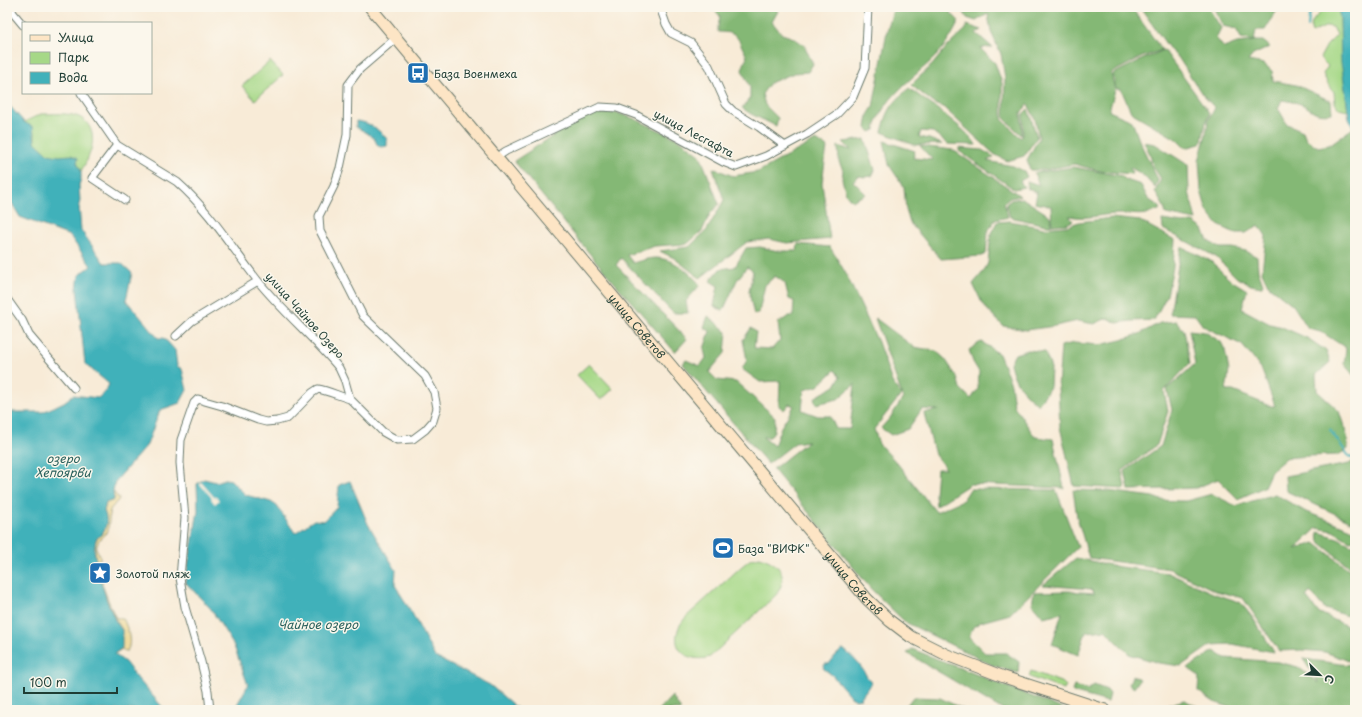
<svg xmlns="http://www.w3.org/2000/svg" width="1362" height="717" font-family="'Playpen Sans',sans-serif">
<rect width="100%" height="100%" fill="#fbf7ec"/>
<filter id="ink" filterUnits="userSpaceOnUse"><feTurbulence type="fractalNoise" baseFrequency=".025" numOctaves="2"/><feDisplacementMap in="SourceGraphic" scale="8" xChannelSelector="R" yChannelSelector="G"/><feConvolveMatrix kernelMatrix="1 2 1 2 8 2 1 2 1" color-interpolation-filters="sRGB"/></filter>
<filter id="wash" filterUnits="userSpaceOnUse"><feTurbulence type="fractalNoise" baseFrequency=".012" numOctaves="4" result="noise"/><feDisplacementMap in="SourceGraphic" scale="16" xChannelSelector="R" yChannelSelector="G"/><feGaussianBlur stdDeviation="0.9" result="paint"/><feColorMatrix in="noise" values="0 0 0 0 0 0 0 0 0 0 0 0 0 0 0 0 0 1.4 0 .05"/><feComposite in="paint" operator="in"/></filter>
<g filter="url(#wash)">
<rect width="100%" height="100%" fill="#f8ebd7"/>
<path fill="#a6d887" stroke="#628a5e" d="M 1327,7 L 1337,7 L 1340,17 L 1341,56 L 1348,111 L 1339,109 L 1335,103 L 1334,92 L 1328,84 L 1323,74 L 1328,66 L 1320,58 L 1327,45 L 1337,35 L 1333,27 L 1327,26 L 1312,33 C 1307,22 1320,13 1327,7 Z
M 270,61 L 283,75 L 255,100 L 242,86 Z
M 41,114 C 52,114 71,112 81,118 C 101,131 91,155 81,171 L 77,163 L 78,158 C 67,153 60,159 50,155 C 44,153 39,146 35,142 L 35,133 L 24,122 Z
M 589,364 L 613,389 L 601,400 L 577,375 Z
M 760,557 C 781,564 789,576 776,595 L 710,657 C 691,663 671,652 678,630 C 679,625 683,621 686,617 L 742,566 L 751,559 Z
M 1031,671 L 1063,683 L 1066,686 L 1064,690 L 1032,678 L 1029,676 Z"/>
<path fill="#84b874" stroke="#527a54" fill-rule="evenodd" d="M 686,7 L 774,7 L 778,11 L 772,22 L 782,34 L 794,38 L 804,45 L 813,64 L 808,72 L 794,73 L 770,83 L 762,94 L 765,105 L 778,118 L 776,126 L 751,114 L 742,108 L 750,98 L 750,87 L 742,70 L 747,56 C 737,40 741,32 718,32 L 718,27 L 720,16 L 712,7 L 698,10 L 687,9 Z
M 894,7 L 954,7 L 951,13 L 959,21 C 953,34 945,47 935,57 C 915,77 879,101 875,130 L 870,132 L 866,128 L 868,115 L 873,107 L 887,31 Z
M 961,7 L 1131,7 L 1162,50 L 1142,57 L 1111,73 L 1115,90 L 1109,111 L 1132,121 L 1139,140 L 1158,180 L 1155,188 L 1144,176 L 1130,167 L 1132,174 L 1100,171 L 1074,164 L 1044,170 L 1030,170 L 1027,160 L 1039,138 L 1035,119 L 1028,104 L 1021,113 L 1022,136 L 1004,118 L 1005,78 L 1001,54 L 991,32 L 988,14 L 976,21 L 967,18 Z
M 1140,7 L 1208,7 L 1221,28 L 1216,38 L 1224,48 L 1237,43 L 1254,41 L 1241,38 L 1236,29 L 1223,26 L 1213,7 L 1279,7 L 1265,30 L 1256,30 L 1254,41 L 1263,41 L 1270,47 L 1253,55 L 1248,61 L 1264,64 L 1272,71 L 1273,81 L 1296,85 L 1331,101 L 1332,113 C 1312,116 1315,109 1298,103 C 1293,102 1287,101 1282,100 L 1278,108 L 1287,124 L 1303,131 L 1306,139 L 1318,147 L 1329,145 L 1353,128 L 1355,133 L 1355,377 L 1344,364 L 1346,348 L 1320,331 L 1308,328 L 1293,305 L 1268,285 L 1262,272 L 1266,236 L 1259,225 L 1246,233 L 1235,233 L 1218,225 L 1207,211 L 1201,191 L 1199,161 L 1206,134 L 1208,121 L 1215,108 L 1202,94 L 1178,57 L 1171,51 Z
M 967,25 L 982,30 L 976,33 L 992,47 L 980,48 L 995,63 L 1002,83 L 1002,119 L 1021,138 L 1023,135 L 1023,114 L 1028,109 L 1037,137 L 1024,156 L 1007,161 L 994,154 L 943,107 L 935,104 L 911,85 L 933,64 L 946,48 L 966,29 Z
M 1164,50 L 1210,114 L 1206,122 L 1202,140 L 1200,144 L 1185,148 L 1176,139 L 1131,112 L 1121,89 L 1116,89 L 1113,74 L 1143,59 Z
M 909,88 C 925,101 968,129 976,145 L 948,144 L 933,132 L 921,131 L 919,137 L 929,139 L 942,144 L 914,145 L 882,132 C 888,108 892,104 909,88 Z
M 609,110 L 635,119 L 680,140 L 700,155 L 719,204 L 710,214 L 702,231 L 687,244 L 655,246 L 627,255 L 633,263 C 640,261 648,258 655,258 C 673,258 690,272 700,285 L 686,301 L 688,313 L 673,313 L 621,258 L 616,265 L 687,339 L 675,352 L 599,265 L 514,161 L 581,118 Z
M 865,139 L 875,170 L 872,176 L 865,177 L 859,176 L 853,181 L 866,194 L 852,201 L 846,194 L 842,179 L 843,170 L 839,162 L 838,146 L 851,150 L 843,142 Z
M 816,140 L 827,147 L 822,183 L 830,239 L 787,243 L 769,239 L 747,242 L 700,278 L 674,258 L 660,251 L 689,247 L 707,230 L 724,200 L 713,168 L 733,176 L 758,172 Z
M 884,141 L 915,151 L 913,158 L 933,160 L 920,146 L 953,150 L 1016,193 L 1020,196 L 1010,198 L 1004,203 L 1008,217 L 995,220 L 988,231 L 986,254 L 981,256 L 941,259 L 910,223 L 906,210 L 904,187 L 889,165 Z
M 1144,142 L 1155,144 L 1188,165 L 1189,192 L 1196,220 L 1166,214 L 1164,207 L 1155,192 L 1161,179 L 1153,166 L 1150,154 Z
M 959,148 L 982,150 L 994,157 L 987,161 L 1013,166 L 1024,171 L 1027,177 L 1020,181 L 1024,187 L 1014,189 L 959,151 Z
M 1073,167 L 1122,176 L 1126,180 L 1141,185 L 1148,199 L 1160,207 L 1159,210 C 1140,218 1136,213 1119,214 C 1099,214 1089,220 1069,216 L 1073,221 L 1066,224 L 1052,225 L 1051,206 L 1035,203 L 1037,193 L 1028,189 L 1027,181 L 1039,185 L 1034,173 Z
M 1022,198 L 1050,216 L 1051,225 L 1046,225 L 1010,217 L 1006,204 L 1011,200 Z
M 1112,218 L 1140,221 L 1175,240 L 1173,267 L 1167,295 L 1154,320 L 1131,321 L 1117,323 L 1107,318 L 1094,324 L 1078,321 L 1055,326 L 1026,330 L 1003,326 L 983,305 L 973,284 L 984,271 L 988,263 L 991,233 L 997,222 L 1010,221 L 1044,228 L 1067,226 L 1079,222 Z
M 1162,220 L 1183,223 L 1193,222 L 1203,229 L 1208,241 L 1220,248 L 1232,248 L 1246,251 L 1257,257 L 1258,270 L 1263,284 L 1261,287 L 1251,285 L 1237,278 L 1216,257 L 1163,229 Z
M 798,244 L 830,247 L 845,272 L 878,342 L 892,382 L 901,395 L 874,429 L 879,444 L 897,463 L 936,512 L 963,500 L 970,489 L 1056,490 L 1078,547 L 1010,614 L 981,622 L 973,627 L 969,637 L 985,653 L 1006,653 L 1019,662 L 1018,673 L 994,666 L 905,622 L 871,589 L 773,469 L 808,441 L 795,443 L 768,464 L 683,364 L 686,360 L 700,366 L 706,358 L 704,349 L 710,331 L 704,327 L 708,316 L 727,332 L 725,353 L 709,372 L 717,380 L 736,382 L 775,417 L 774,431 L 770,437 L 763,437 L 774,446 L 781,427 L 794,406 L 789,404 L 784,410 L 779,406 L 780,381 L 760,382 L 742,369 L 747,360 L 743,340 L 751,328 L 756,332 L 754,348 L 772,349 L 780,340 L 778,323 L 789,316 L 793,316 L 794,301 L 789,299 L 785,283 L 775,276 L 765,285 L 759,312 L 754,315 L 749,292 L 753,271 L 747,267 L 737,280 L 723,311 L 714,306 L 718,286 L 710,281 L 720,269 L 735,267 L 746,248 L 760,247 L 778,251 L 797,251 ZM 835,370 L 840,377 L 835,386 L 814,398 L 816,404 L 838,399 L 855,384 L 850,429 L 836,429 L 830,416 L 818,416 L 802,410 L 804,390 L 818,386 Z
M 1181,247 L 1211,261 L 1229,279 L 1247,290 L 1242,309 L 1270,324 L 1282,327 L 1309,339 L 1326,351 L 1330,362 L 1316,375 L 1317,391 L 1339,411 L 1347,436 L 1348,449 L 1338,455 L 1308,456 L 1286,458 L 1271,471 L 1264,487 L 1238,499 L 1218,479 L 1196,488 L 1129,490 L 1125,471 L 1161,446 L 1172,410 L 1167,389 L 1195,364 L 1189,330 L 1205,332 L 1221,342 L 1225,350 L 1229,371 L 1226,391 L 1233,391 L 1270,406 L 1275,406 L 1261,368 L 1242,345 L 1203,326 L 1195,315 L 1170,314 Z
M 875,318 L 914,347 L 936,351 L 945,359 L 957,377 L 960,388 L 971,399 L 978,389 L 979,372 L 973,362 L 969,350 L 979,343 L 982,342 L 999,354 L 1011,384 L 1014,406 L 1035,437 L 1053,439 L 1064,488 L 970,484 L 936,506 L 935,494 L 937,469 L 946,469 L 935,455 L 924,413 L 938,410 L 922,409 L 908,429 L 891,435 L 881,428 L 890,418 L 903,398 Z
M 1176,321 L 1184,330 L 1190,363 L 1164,391 L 1168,411 L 1157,445 L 1122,471 L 1125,489 L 1074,486 L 1060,427 L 1058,387 L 1061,346 L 1074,343 L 1100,345 L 1121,340 L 1139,334 L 1160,323 Z
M 1028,350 L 1045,352 L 1051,368 L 1050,387 L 1038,405 C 1022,390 1015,385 1010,363 L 1015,354 Z
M 1355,460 L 1355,523 L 1286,491 L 1285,476 L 1349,464 Z
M 1073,490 L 1108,491 L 1153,497 L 1161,500 L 1178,501 L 1186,501 L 1212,494 L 1236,506 L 1275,494 L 1306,512 L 1349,528 L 1355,531 L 1355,540 L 1350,541 L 1333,531 L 1317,528 L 1295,549 L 1315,543 L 1355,574 L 1355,618 L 1325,609 L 1310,592 L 1306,597 L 1318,612 L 1355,630 L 1355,656 L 1349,661 L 1325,652 L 1302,650 L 1279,651 L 1243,598 L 1216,591 L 1170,569 L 1089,558 L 1077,517 Z
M 1318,532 L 1338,538 L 1351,545 L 1355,544 L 1355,571 L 1319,542 Z
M 1076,558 L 1120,567 L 1168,573 L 1215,594 L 1240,602 L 1253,618 L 1274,652 L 1232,644 L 1211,645 L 1181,666 L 1159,663 L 1129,654 L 1105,630 L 1086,632 L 1078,655 L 1052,644 L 1062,613 L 1043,617 L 1032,604 L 1034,592 L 1068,591 L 1095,593 L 1091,589 L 1043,585 Z
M 912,649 L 1066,710 L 1003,710 L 907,653 Z
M 1214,651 L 1225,658 L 1278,662 L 1298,667 L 1319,683 L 1303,659 L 1348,665 L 1355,660 L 1355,710 L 1238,710 L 1214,702 L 1198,691 L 1199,676 L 1188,668 Z
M 1132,676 L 1140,679 L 1134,688 L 1129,684 Z
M 1094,685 L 1107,690 L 1110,694 L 1108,702 L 1075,693 L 1072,691 L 1074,686 L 1088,690 Z
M 672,696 L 681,710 L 659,710 Z
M 913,697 L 940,698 L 965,710 L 903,710 Z
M 1184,700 L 1205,710 L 1151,710 Z"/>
<path fill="#eeda9e" stroke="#868c69" d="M 113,491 L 119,499 L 110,510 L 108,531 L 99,540 L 96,548 L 100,556 L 99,570 L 103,579 L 102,584 L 110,605 L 116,618 L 123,618 C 127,627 133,642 127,651 L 125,651 L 122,649 L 114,654 L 122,630 C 107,606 91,568 96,539 C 106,532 109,522 104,511 L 106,503 L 114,500 Z"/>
<path fill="#41b1ba" stroke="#307777" d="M 1337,7 L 1355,7 L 1355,131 L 1349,119 L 1343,74 L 1341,63 L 1340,17 Z
M 7,103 L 24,122 L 33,127 L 35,142 L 48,154 L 59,156 L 71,155 L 78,158 L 77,163 L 81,171 L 81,179 L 79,185 L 80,201 L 79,206 L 81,230 L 104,263 L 121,263 L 132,273 L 126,300 L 158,338 L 164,338 L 175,350 L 177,366 L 182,369 L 187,390 L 180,403 L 160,410 L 147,445 L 115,482 L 113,491 L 114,500 L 106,503 L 104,511 C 109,522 106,532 96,539 L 94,550 L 100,579 L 107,601 L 115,620 L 122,630 L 122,648 L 114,654 L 125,662 L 138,679 L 165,710 L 7,710 L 7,412 L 43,412 L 64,402 L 73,395 L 98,398 L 106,391 L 109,384 L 85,364 L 77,289 L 79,275 L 91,266 L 70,236 L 20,217 L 7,195 Z
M 356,121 C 370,122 379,130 387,139 L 387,146 L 382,147 L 378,146 L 374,138 L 367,133 L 356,127 Z
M 204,479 L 216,482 L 225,479 L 231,480 L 246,495 L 271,502 L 277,506 L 295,533 L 314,520 L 324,521 L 337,507 L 339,485 L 350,481 L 368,524 L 396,570 L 395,585 L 412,613 L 435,657 L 490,685 L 519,710 L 234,710 L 248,685 L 234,646 L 211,609 L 185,582 L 198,511 L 197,484 Z
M 843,649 C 853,657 860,664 866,675 C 868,679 870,679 871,683 L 860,699 L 856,700 L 851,697 L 833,676 L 823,668 L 825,664 L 829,664 L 835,656 Z"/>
<path fill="#f8ebd7" d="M 201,482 L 214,497 L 215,496 L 219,500 L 215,504 L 211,499 L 212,498 L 199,483 Z"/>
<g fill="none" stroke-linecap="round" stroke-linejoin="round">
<path stroke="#41b1ba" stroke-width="2" d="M 1308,27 L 1309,17 L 1313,7
M 1330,430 L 1348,455 L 1355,460"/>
</g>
</g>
<g filter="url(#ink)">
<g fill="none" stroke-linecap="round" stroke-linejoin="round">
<g stroke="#6b7a6d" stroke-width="9">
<path id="minor" d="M 11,7 L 13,13 L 23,25
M 660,7 L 666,24 L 671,33 L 691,43 L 709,66 L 726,104 L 733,111 L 759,127 L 785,146
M 81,93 L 117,145 L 177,182 C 210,211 232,248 258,281 C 283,312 314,338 339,368 L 345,381 L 350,399 L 383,432 L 397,440 L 413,439 L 425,430 L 433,421 L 437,408 L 434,392 L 425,376 L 363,316 L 320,231 L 319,216 L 334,186 L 340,168 L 347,135 L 348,85 L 360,69 L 396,38
M 117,145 L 92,178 L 125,200
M 497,157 L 506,151 L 600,107 L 617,108 L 636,115 L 723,162 L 736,167 L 766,156 L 807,134 L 837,114 L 853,97 L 865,68 L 868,7
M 7,299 L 22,320 L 29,335 L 74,388
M 176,336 L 192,321 L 258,281
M 210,710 L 208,691 L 201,662 L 185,607 L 180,578 L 185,518 L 180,463 L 181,440 L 194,403 L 198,399 L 201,400 L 222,406 L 258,420 L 266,422 L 277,421 L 288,418 L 312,393 L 318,389 C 329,391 339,396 350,399"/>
</g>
<g stroke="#6b7a6d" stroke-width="13">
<g id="secondary">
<path id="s1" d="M 370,7 L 867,599 L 890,621 L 911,637 L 947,655 L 1004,677 L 1105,710"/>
</g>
</g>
<use href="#minor" stroke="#fff" stroke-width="7"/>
<use href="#secondary" stroke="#fde5c5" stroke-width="11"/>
</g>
</g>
<defs>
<g id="bus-square" transform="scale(1.15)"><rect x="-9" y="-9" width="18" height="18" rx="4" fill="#1f6fb2" stroke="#fbf7ec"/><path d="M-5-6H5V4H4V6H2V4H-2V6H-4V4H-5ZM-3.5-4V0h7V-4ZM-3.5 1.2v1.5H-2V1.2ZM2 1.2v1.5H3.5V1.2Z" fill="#fff"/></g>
<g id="stadium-square" transform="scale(1.15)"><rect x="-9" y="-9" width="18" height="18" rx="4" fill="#1f6fb2" stroke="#fbf7ec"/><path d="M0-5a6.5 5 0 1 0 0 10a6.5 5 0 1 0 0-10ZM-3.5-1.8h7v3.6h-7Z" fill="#fff"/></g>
<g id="sight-square" transform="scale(1.15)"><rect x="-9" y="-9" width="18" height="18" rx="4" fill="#1f6fb2" stroke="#fbf7ec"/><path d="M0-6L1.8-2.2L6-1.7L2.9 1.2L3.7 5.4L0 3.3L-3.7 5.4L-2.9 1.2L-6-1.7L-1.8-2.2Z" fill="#fff"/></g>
</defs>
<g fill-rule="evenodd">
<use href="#bus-square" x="418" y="73"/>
<use href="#stadium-square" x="723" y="548"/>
<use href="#sight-square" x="100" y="573"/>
</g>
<g text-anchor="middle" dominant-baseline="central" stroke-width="3" stroke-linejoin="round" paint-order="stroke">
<g font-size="11" fill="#1f3d34" stroke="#fbf7ec" text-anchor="start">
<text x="434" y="73">База Военмеха</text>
<text x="738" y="548">База "ВИФК"</text>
<text x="116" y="573">Золотой пляж</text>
</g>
<g font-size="11" fill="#1f3d34" stroke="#fbf7ec">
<text transform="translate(694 133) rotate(28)">улица Лесгафта</text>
<text transform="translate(305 315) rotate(48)">улица Чайное Озеро</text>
<text stroke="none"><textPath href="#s1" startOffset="416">улица Советов</textPath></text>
<text stroke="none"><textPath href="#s1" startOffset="752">улица Советов</textPath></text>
</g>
<g font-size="12" font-style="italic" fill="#29605c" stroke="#fbf7ec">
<text x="63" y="458">озеро<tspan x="63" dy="14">Хепоярви</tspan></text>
<text x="318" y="624">Чайное озеро</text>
</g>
</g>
<rect width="1362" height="717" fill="none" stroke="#fbf7ec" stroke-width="24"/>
<rect x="22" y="22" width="130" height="72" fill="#fbf7ec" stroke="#a3ada2"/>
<rect x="30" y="35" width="20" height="6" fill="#fde5c5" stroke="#a3ada2"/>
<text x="58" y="42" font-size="12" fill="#1f3d34">Улица</text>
<rect x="30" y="52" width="20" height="12" fill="#a6d887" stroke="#a3ada2"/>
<text x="58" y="62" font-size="12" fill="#1f3d34">Парк</text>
<rect x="30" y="72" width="20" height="12" fill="#41b1ba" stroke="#a3ada2"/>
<text x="58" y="82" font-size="12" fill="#1f3d34">Вода</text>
<g transform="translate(1320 675) rotate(114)" stroke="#fbf7ec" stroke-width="3" paint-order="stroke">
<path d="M0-3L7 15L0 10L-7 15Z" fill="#1f3d34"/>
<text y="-6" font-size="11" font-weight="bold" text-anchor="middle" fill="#1f3d34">С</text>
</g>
<path d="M24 687v6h93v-6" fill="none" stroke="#1f3d34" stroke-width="2"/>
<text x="30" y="687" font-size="12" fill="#1f3d34" stroke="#fbf7ec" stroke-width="3" paint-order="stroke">100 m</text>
</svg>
